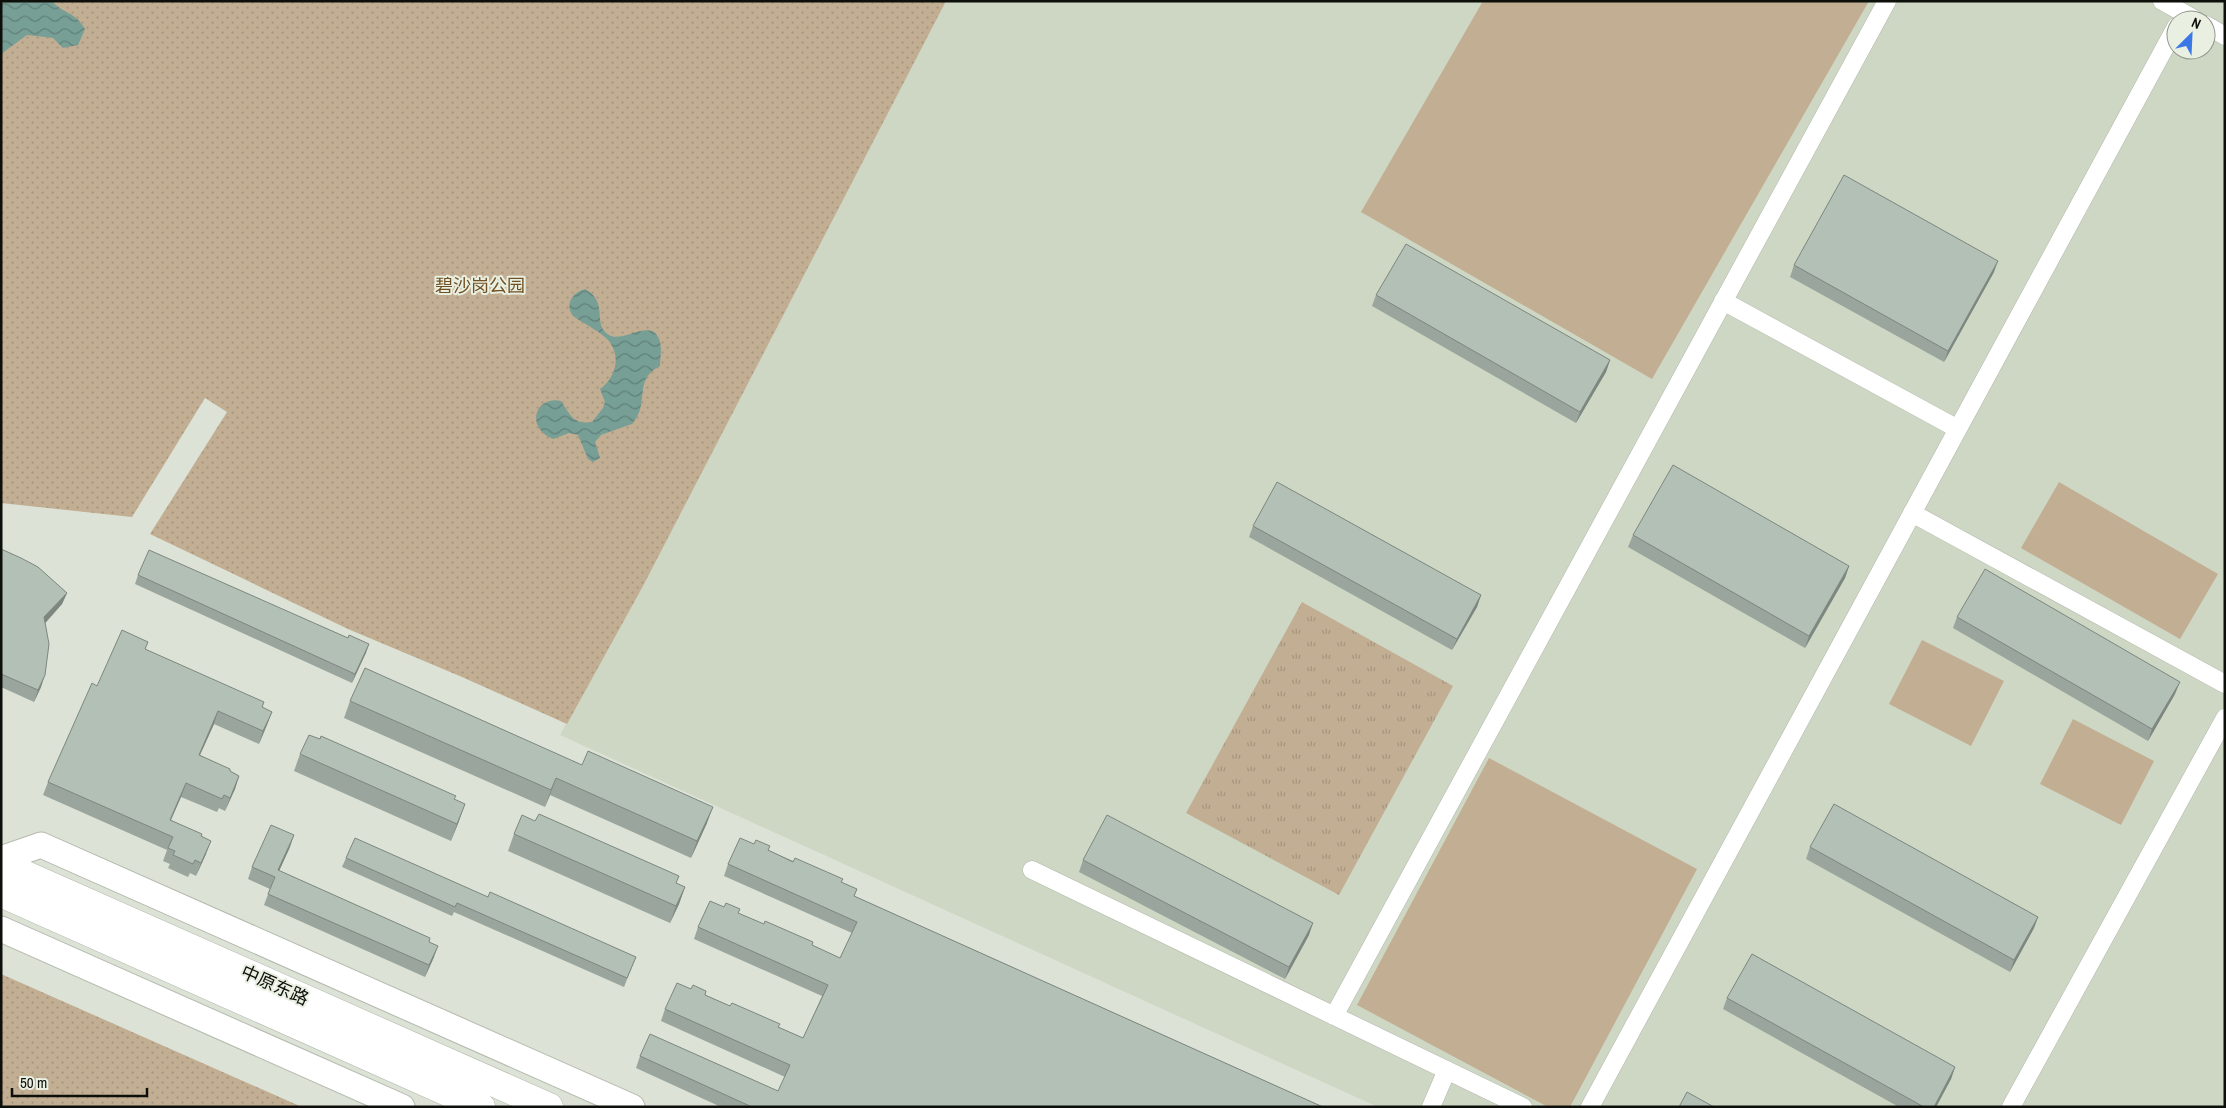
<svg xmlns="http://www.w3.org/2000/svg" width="2226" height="1108" font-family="'Archivo Narrow','Noto Sans SC',sans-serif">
<defs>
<pattern id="grass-tufts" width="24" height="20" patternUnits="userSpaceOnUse" patternTransform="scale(1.25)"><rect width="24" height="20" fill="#c2ae93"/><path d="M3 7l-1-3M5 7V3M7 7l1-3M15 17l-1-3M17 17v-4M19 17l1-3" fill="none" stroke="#a6947d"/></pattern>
<pattern id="park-dots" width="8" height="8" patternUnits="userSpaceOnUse" patternTransform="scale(1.25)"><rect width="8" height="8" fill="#c2ae93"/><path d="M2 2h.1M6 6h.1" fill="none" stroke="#a6947d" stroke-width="1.8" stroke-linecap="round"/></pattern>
<pattern id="water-waves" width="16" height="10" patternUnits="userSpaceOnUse" patternTransform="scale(1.25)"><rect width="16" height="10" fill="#779f96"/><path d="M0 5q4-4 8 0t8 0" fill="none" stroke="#608079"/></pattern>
</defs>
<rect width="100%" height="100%" fill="#dce2d5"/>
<path fill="#ced7c3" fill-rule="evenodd" d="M 945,1 L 2225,1 L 2225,1107 L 1378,1107 L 560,735 ZM 2176,20 L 2206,20 L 2206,50 L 2176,50 Z"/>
<path fill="url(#grass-tufts)" d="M 1302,602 L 1453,686 L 1339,895 L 1186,813 Z"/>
<path fill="url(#park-dots)" d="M 1,1 L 946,1 L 643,586 L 567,724 L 462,677 L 348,629 L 150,534 L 227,412 L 205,398 L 132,517 L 1,503 Z
M 1,974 L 302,1107 L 1,1107 Z"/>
<path fill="#c2ae93" d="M 1483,1 L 1869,1 L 1652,379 L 1361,212 Z
M 2059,482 L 2218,574 L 2180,639 L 2021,548 Z
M 1922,640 L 2004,681 L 1971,746 L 1889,704 Z
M 2073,719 L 2154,761 L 2121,825 L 2040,784 Z
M 1489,758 L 1697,869 L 1570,1107 L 1548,1107 L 1357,1005 Z"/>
<path fill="url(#water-waves)" d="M 7,1 L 52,1 C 63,14 75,11 85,29 L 78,45 L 63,48 L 53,38 L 27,35 L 1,54 L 1,4 Z
M 585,289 C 610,303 591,324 609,335 C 624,344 653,315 660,342 C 662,349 660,359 660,366 C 632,380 651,403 632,424 L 609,432 L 601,435 L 595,442 L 600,458 L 593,462 L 588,459 L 578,435 L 569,433 L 553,439 C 524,427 536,395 561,401 C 570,414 573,425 592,422 L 603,408 L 605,402 L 600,389 C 614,379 621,360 611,344 C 606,334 582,323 573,316 C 565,305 571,293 585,289 Z"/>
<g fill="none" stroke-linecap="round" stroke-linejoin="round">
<g stroke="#b3b9ac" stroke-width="19">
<path id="street" d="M 2162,1 L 2196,20
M 2206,25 L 2225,36
M 1723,301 L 1958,429
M 1912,513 L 2225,684
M 1032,870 L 1523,1107
M 1334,1016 L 1887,1
M 1431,1107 L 1447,1070
M 1590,1107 L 2176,27
M 2011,1107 L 2225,718"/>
</g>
<g stroke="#b3b9ac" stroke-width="27">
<path id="secondary" d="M 1,859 L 41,845 L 632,1107
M 1,929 L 402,1107"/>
</g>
<g stroke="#b3b9ac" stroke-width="29">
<path id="primary" d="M 1,864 L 549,1107
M 1,893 L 481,1107"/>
</g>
<use href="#street" stroke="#fff" stroke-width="18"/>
<use href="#secondary" stroke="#fff" stroke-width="25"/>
<use href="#primary" stroke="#fff" stroke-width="28"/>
</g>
<path fill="#9aa59d" d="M 1794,265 L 1994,272 L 1944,362 L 1790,277 Z
M 1376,295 L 1610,360 L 1606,372 L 1576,423 L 1372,306 Z
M 1253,526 L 1481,595 L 1477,607 L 1452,650 L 1249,537 Z
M 1633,535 L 1849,566 L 1845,578 L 1805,648 L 1628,547 Z
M 1,549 L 67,593 L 62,604 L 45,623 L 41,687 L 34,702 L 1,687 Z
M 138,575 L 348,638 L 369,644 L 352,683 L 135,584 Z
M 1957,617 L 2175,694 L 2148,741 L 1953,628 Z
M 145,649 L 272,712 L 259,744 L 214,724 L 200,755 L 239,776 L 235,789 L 225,811 L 219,808 L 217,812 L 181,797 L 171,820 L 201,836 L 206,854 L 196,876 L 190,873 L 188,877 L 168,868 L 170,864 L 163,861 L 167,850 L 43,795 L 48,782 Z
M 350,701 L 582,765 L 707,823 L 691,858 L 550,795 L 545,807 L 344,718 Z
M 300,754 L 454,799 L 459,821 L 451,841 L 294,771 Z
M 535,821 L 685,887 L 679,904 L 670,923 L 508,851 L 514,834 Z
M 290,847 L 279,871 L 429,942 L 434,957 L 425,977 L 264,905 L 270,889 L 248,879 L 252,867 Z
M 1810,847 L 2038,917 L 2034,928 L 2010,972 L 1806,859 Z
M 768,850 L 857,889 L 854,896 L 1323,1107 L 721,1107 L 636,1068 L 640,1056 L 778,1091 L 785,1077 L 661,1021 L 665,1009 L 705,995 L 803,1038 L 822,996 L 694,939 L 698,927 L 738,913 L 840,958 L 852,933 L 724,876 L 728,864 Z
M 346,858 L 488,897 L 636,957 L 624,987 L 454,912 L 452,916 L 342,867 Z
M 1083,860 L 1309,935 L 1285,979 L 1079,872 Z
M 1727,998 L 1955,1067 L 1951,1079 L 1936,1107 L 1899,1107 L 1723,1009 Z"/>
<path fill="#7d867f" d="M 1998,261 L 1994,272 L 1944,362 L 1948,351 Z
M 1610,360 L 1606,372 L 1576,423 L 1580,412 Z
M 1849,566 L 1845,578 L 1805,648 L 1809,636 Z
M 67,593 L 62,604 L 40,629 L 44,617 Z
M 1481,595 L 1477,607 L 1452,650 L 1457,639 Z
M 369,644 L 366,653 L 352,683 L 355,674 Z
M 45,675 L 41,687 L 34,702 L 38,690 Z
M 2180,682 L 2175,694 L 2148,741 L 2152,729 Z
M 218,711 L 214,724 L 194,768 L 199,755 Z
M 272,712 L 267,725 L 259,744 L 263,731 Z
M 239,776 L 235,789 L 225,811 L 230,798 Z
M 556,778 L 550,795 L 545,807 L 551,790 Z
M 186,783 L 181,797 L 165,833 L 170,820 Z
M 465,804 L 459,821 L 451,841 L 457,824 Z
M 713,807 L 707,823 L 691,858 L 697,841 Z
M 294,835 L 290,847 L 274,882 L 278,870 Z
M 211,841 L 206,854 L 196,876 L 201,863 Z
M 685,887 L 679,904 L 670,923 L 676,906 Z
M 2038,917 L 2034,928 L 2010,972 L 2014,960 Z
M 1313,923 L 1309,935 L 1285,979 L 1289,967 Z
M 438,946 L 434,957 L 425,977 L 429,965 Z
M 1955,1067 L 1951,1079 L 1936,1107 L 1934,1107 Z"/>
<path fill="#b3c0b6" stroke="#7d867f" d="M 1844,175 L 1998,261 L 1948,351 L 1794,265 Z
M 1406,244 L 1610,360 L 1580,412 L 1376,295 Z
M 1673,465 L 1849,566 L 1809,636 L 1633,535 Z
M 1277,482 L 1481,595 L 1457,639 L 1253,526 Z
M 1,549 L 21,558 L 38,567 L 67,593 L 44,617 L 49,644 L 45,675 L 38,690 L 1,674 Z
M 149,550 L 348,638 L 349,635 L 369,644 L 355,674 L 138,575 Z
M 1985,569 L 2180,682 L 2152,729 L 1957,617 Z
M 122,630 L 148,642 L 145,649 L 264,702 L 262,707 L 272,712 L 263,731 L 218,711 L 199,755 L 230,769 L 230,771 L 239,776 L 230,798 L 224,795 L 222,799 L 186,783 L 170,820 L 202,834 L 201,836 L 211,841 L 201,863 L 195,860 L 193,864 L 173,855 L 175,851 L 168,848 L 173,837 L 48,782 L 92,683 L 97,686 Z
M 365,668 L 582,765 L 588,751 L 713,807 L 697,841 L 556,778 L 551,790 L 350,701 Z
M 309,735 L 320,739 L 321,736 L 456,796 L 454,799 L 465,804 L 457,824 L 300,754 Z
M 1834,804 L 2038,917 L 2014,960 L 1810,847 Z
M 539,814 L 679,876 L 676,883 L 685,887 L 676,906 L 514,834 L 522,815 L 535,821 Z
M 1107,815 L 1313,923 L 1289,967 L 1083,860 Z
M 271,825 L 294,835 L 278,870 L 430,938 L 429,942 L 438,946 L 429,965 L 268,894 L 275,877 L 252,867 Z
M 355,838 L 488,897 L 490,892 L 636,957 L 627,978 L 457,903 L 455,907 L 346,858 Z
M 740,838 L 754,844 L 756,840 L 770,846 L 768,850 L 793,862 L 795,858 L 843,879 L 841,882 L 857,889 L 854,896 L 1323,1107 L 752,1107 L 640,1056 L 650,1034 L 778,1091 L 790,1065 L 665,1009 L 677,983 L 691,989 L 693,985 L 706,991 L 705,995 L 730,1006 L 732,1003 L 780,1024 L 778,1027 L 803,1038 L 828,985 L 698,927 L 710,901 L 724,907 L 726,903 L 740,909 L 738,913 L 764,924 L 765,921 L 813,942 L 812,945 L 840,958 L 857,922 L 728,864 Z
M 1752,954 L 1955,1067 L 1934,1107 L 1924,1107 L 1727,998 Z
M 1687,1092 L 1714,1107 L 1679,1107 Z"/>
<g text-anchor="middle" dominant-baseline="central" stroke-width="4" stroke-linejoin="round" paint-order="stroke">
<g font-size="18" fill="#715123" stroke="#e9f0e2">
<text x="480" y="285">碧沙岗公园</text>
</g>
<g font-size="18" fill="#0d0f0b" stroke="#e9f0e2">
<text transform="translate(275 985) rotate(24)">中原东路</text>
</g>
</g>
<rect width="2226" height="1108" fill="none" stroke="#0d0f0b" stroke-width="5"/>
<g transform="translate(2191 35) rotate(24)"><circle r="24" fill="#e9f0e2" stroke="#91968c"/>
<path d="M0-4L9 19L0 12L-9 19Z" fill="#3a78e7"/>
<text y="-8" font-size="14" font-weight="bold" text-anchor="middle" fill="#0d0f0b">N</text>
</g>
<path d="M12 1088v8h135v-8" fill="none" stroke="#0d0f0b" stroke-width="2.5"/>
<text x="20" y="1088" font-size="15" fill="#0d0f0b" stroke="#e9f0e2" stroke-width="4" paint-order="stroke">50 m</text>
</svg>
